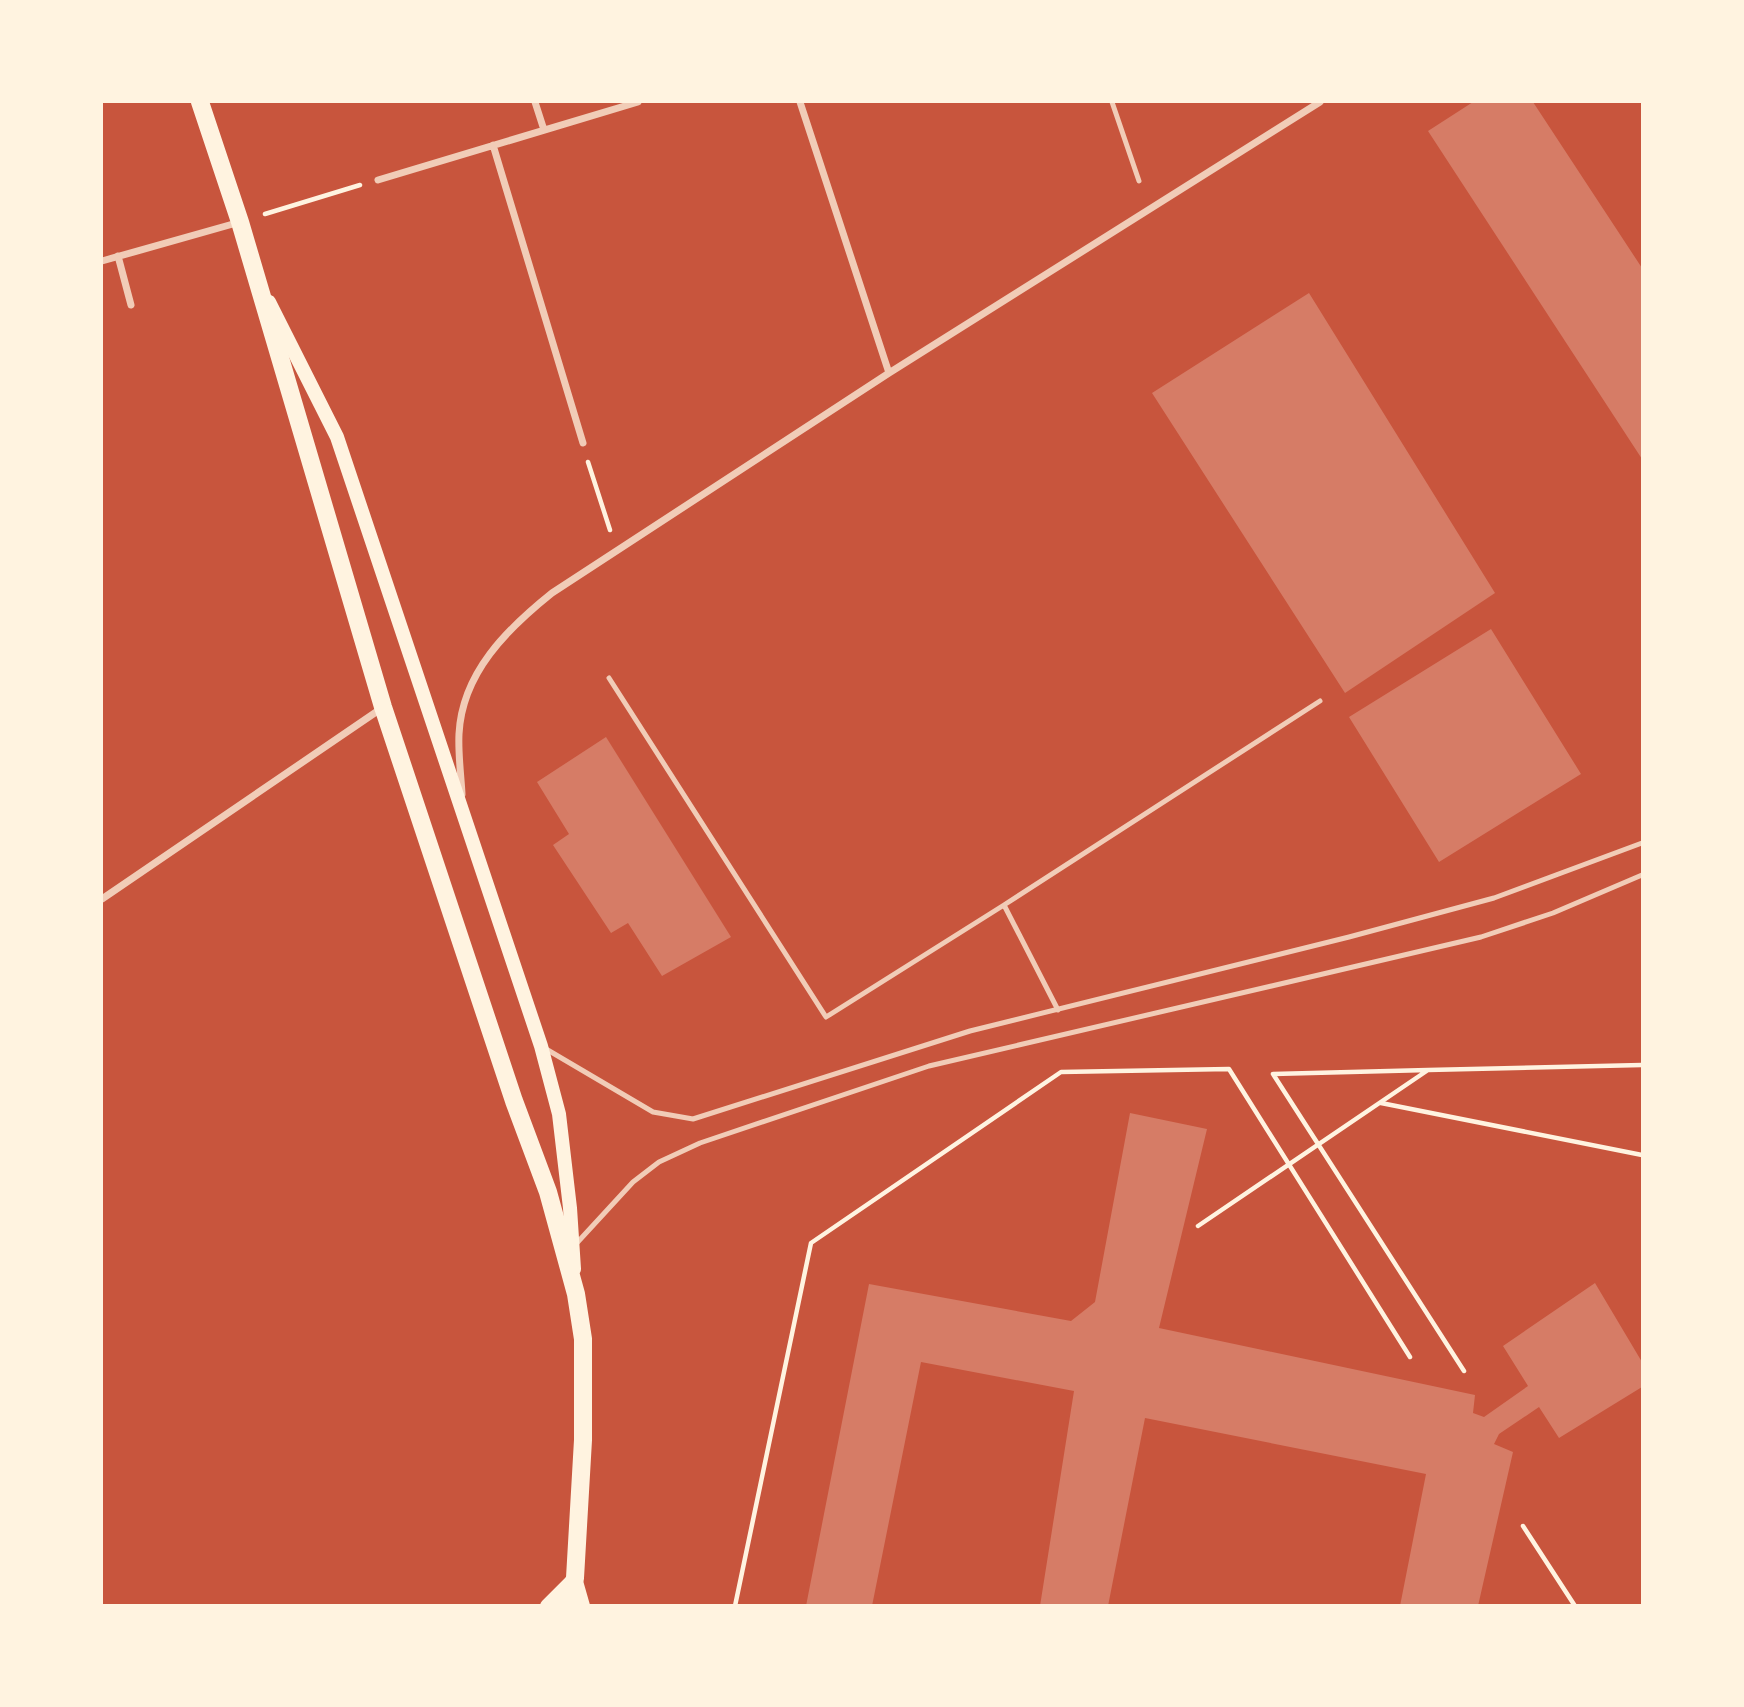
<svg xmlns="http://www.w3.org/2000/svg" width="1744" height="1707" font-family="Overpass,sans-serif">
<rect width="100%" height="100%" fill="#c8553d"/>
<path fill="#d67c66" d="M 1473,102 L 1533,102 L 1642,268 L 1642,459 L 1428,131 Z
M 1309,293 L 1495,593 L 1345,693 L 1152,393 Z
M 1491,629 L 1581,774 L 1439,862 L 1349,717 Z
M 606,737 L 731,937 L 662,976 L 628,923 L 611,933 L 553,845 L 569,834 L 537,782 Z
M 1130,1113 L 1207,1129 L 1159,1328 L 1475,1395 L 1473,1413 L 1484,1417 L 1528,1386 L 1503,1346 L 1595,1283 L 1642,1362 L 1642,1387 L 1559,1438 L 1539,1407 L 1499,1434 L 1494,1444 L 1513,1452 L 1478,1606 L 1400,1606 L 1426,1474 L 1145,1418 L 1108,1606 L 1040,1606 L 1074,1391 L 921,1362 L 872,1606 L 806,1606 L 869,1284 L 1071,1321 L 1095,1302 Z"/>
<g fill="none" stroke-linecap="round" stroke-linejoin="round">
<path stroke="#fff3e0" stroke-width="4.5" d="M 265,214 L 360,185
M 588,462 L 610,530
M 1428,1070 L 1642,1065
M 1273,1074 L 1464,1371
M 1381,1103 L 1642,1155
M 1198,1226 L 1428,1070 L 1273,1074
M 1523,1526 L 1575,1606
M 735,1606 L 811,1243 L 1061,1072 L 1229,1069 L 1410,1357"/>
<path stroke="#f1ccb7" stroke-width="5" d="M 1112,102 L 1139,181
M 609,678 L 826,1017 L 1004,905
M 1058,1010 L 1004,905 L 1320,701
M 546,1049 L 653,1112 L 693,1119 L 970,1031 L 1349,937 L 1494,898 L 1642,843
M 575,1245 L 633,1182 L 659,1162 L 700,1143 L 929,1066 L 1481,937 L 1553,913 L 1642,875"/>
<path stroke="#f1ccb7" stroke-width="7" d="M 535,102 L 544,130
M 800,102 L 889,373
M 493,145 L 583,443
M 378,180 L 638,102
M 118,256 L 131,305
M 102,261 L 240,222
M 462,794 C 461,775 458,754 459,734 C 462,673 507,629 552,593 L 889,373 L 1320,102
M 102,899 L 382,708"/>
<path stroke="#fff3e0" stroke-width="14" d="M 269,302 L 337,437 L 541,1046 L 559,1114 L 570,1208 L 574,1269
M 547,1606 L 575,1578 L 583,1606"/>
<path stroke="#fff3e0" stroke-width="18" d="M 200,102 L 240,222 L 383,707 L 514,1101 L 548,1192 L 576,1294 L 583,1339 L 583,1440 L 575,1578 L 567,1606"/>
</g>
<rect width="1744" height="1707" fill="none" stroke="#fff3e0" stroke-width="206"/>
</svg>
